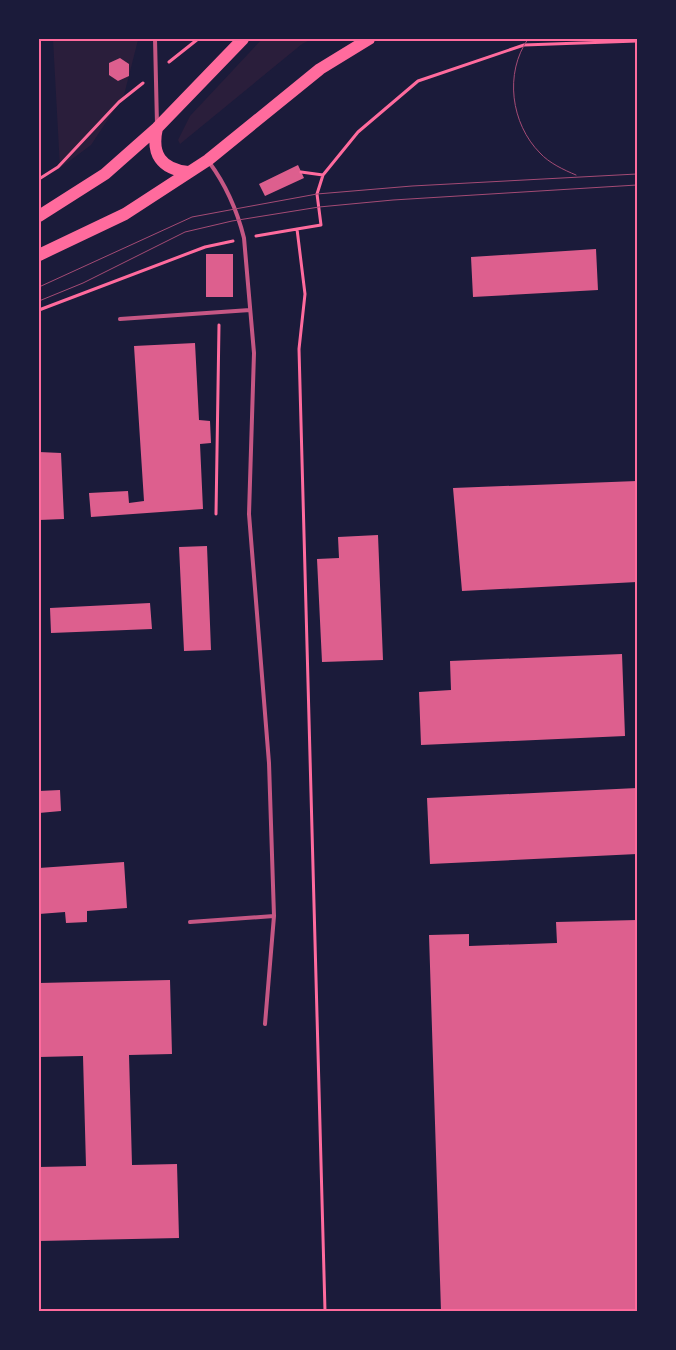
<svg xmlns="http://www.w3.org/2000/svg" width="676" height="1350" font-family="Spectral,serif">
<rect width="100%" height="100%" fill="#1b1b3a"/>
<path fill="#2a1e3b" d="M 53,39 L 138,40 L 124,95 L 91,145 L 60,168 Z
M 262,39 L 312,39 L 302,44 L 180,144 L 178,140 L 190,116 Z"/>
<path fill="#dd5f8e" d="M 120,58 L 129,64 L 129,76 L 118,81 L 109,75 L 109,63 Z
M 298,165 L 304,178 L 265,196 L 259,184 Z
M 596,249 L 598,290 L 473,297 L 471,257 Z
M 206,254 L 233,254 L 233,297 L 206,297 Z
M 195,343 L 199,420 L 210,421 L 211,443 L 200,444 L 203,509 L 91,517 L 89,493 L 128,491 L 129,503 L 144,501 L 134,346 Z
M 39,452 L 61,453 L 64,519 L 39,520 Z
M 637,481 L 637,582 L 462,591 L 453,488 Z
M 378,535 L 383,660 L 322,662 L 317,559 L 339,558 L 338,537 Z
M 207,546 L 211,650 L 184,651 L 179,547 Z
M 150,603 L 152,629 L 51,633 L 50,608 Z
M 622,654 L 625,736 L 421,745 L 419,692 L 451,690 L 450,661 Z
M 637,788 L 637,854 L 430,864 L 427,798 Z
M 60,790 L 61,811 L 39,813 L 39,791 Z
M 124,862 L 127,908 L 87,911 L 87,922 L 66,923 L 65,912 L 39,914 L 39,868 Z
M 637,920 L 637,1311 L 441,1311 L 429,935 L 469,934 L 469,946 L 557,943 L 556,922 Z
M 170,980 L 172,1054 L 129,1055 L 132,1165 L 177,1164 L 179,1238 L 39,1241 L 39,1167 L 86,1166 L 83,1056 L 39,1057 L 39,983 Z"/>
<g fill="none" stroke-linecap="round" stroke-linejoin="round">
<path stroke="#ff6b9d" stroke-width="3" d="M 169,62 L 198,39
M 301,172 L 323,175 L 358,132 L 418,81 L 524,45 L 637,41
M 323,175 L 317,194 L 321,225 L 297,229 L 305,294 L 299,349 L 325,1311
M 39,179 L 58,167 L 119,102 L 143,83
M 256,236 L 297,229
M 39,310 L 205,247 L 233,241
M 216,514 L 219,325"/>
<path stroke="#c65784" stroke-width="4" d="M 155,39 L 157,124
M 209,162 C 226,185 237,210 244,238 L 254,353 L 249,514 L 269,763 L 274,916 L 265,1024
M 120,319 L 250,310
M 190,922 L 274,916"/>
<path stroke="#ff6b9d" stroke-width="12" d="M 157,128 C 151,154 161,169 188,172
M 39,216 L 105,174 L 157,128 L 243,39
M 39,255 L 125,214 L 208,160 L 320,69 L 369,39"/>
<path stroke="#a44b75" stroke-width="1" d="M 528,39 C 504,73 511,124 540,153 C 549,163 564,170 576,175
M 39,287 L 192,217 L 235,209 L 317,194 L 412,186 L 637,174
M 39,301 L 83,283 L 185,232 L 232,221 L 319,207 L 393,200 L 637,185"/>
</g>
<rect width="676" height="1350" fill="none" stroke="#1b1b3a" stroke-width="80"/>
<rect x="40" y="40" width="596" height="1270" fill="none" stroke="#ff6b9d" stroke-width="2"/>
</svg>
